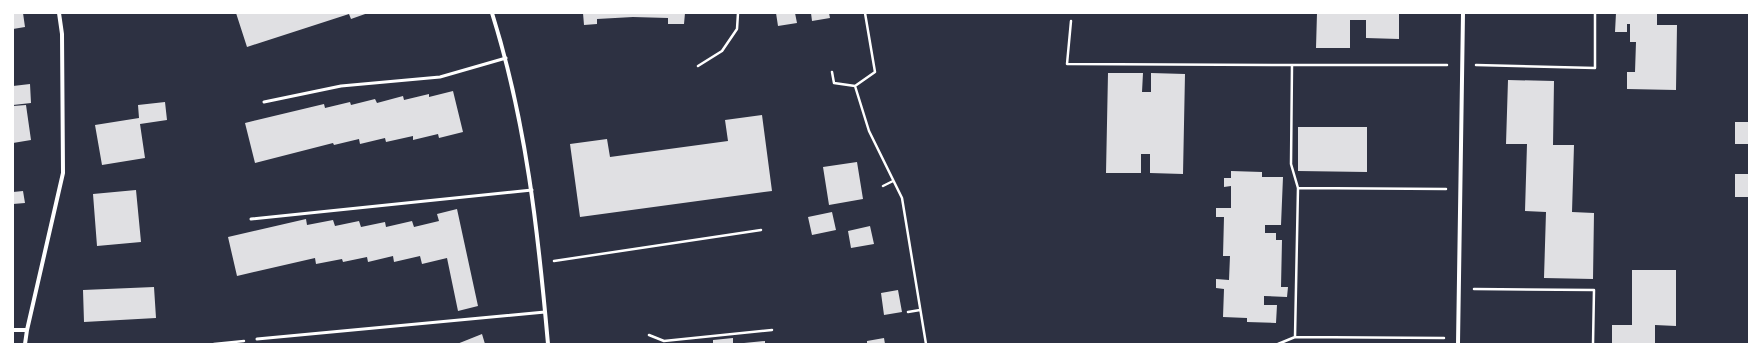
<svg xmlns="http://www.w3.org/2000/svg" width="1762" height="357" font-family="'Archivo Narrow',sans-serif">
<rect width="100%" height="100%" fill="#2d3142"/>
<path fill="#e0e0e3" d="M 13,13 L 23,13 L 25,27 L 13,29 Z
M 236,13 L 368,13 L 351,19 L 349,14 L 247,47 Z
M 583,13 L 685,13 L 684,24 L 668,24 L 668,18 L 633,17 L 597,19 L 597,24 L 584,25 Z
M 776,13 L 795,13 L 797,23 L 778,26 Z
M 811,13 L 829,13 L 830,18 L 812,21 Z
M 1317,13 L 1399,13 L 1399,39 L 1366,38 L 1366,20 L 1350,20 L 1350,48 L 1316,48 Z
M 1616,13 L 1657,13 L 1657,25 L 1677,25 L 1676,90 L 1627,89 L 1627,72 L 1635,72 L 1636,42 L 1630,42 L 1630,24 L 1627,24 L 1627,32 L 1615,32 Z
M 1108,73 L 1143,73 L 1142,92 L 1151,92 L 1151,73 L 1185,74 L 1183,174 L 1150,173 L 1150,154 L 1141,154 L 1141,173 L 1106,173 Z
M 1508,80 L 1554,81 L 1553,145 L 1574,145 L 1572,212 L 1594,213 L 1593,279 L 1544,278 L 1546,212 L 1525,211 L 1527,144 L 1506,144 Z
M 30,84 L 31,103 L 13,105 L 13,86 Z
M 453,91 L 463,132 L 439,138 L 438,134 L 413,140 L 413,136 L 386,142 L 385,138 L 360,144 L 359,139 L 334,145 L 333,143 L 255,163 L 245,123 L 324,104 L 325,108 L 350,102 L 351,105 L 375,99 L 377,103 L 403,96 L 404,100 L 429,94 L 429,97 Z
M 165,102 L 167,120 L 140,124 L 145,158 L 102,165 L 95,125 L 139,118 L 138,105 Z
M 26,105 L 31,140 L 13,143 L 13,106 Z
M 762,115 L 772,191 L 580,217 L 570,144 L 607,139 L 610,157 L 728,141 L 725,120 Z
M 1735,122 L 1749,122 L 1749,144 L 1735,144 Z
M 1298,127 L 1367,127 L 1367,172 L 1298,171 Z
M 857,162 L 863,199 L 829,205 L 823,167 Z
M 1231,171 L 1262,172 L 1262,177 L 1283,177 L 1281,225 L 1265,225 L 1265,233 L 1276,233 L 1276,240 L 1282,240 L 1281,287 L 1288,287 L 1287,297 L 1264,296 L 1264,305 L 1277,305 L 1276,323 L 1247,322 L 1247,318 L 1223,317 L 1224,289 L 1216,288 L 1216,279 L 1229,280 L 1230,256 L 1223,256 L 1224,217 L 1216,217 L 1216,208 L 1231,208 L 1231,186 L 1224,187 L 1224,178 L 1231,178 Z
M 1735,174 L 1749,174 L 1749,197 L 1735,197 Z
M 136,190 L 141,242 L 97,246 L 93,194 Z
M 23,191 L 25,203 L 13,204 L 13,192 Z
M 457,209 L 478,306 L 458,311 L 447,258 L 422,264 L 420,256 L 394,262 L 393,256 L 368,262 L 367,257 L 343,262 L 342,259 L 316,264 L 315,258 L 237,276 L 228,237 L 306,219 L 307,225 L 333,220 L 335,226 L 359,221 L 361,227 L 385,222 L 386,227 L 412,221 L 414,227 L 439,221 L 437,214 Z
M 832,212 L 836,230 L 812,235 L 808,217 Z
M 870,226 L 874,244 L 851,248 L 848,231 Z
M 1632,270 L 1676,270 L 1676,326 L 1655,325 L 1655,344 L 1612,344 L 1612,325 L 1632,325 Z
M 154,287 L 156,318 L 84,322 L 83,290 Z
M 898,290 L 902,312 L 884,315 L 881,293 Z
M 482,334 L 485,344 L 457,344 Z
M 733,338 L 733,344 L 713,344 L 713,340 Z
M 884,338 L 885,344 L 867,344 L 867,341 Z
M 765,341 L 765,344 L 744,344 L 744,343 Z"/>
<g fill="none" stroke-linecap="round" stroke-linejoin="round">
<path stroke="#fff" stroke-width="2.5" d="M 865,13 L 875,72 L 855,86 L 869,131 L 902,198 L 926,344
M 1071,21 L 1067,64 L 1292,65
M 1476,65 L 1595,68 L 1595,13
M 698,66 L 722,51 L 737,29 L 738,13
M 832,72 L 834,83 L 855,86
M 883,186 L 893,181
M 1446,189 L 1298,188 L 1291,164 L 1292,65 L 1447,65
M 554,261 L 761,230
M 1474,289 L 1594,290 L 1593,344
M 908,312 L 920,310
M 649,335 L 664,341 L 772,330
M 1295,337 L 1298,188
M 214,344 L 244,341
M 1278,344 L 1295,337 L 1444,338"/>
<path stroke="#fff" stroke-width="3" d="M 264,102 L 341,86 L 440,77 L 506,58
M 251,219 L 532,190
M 257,339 L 545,312"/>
<path stroke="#fff" stroke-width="4" d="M 492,13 C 526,121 538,231 548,344
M 13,330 L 27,330
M 25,344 L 27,330 L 63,173 L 62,34 L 59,13
M 1458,344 L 1463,13"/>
</g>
<rect width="1762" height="357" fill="none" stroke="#ffffff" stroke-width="28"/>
</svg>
